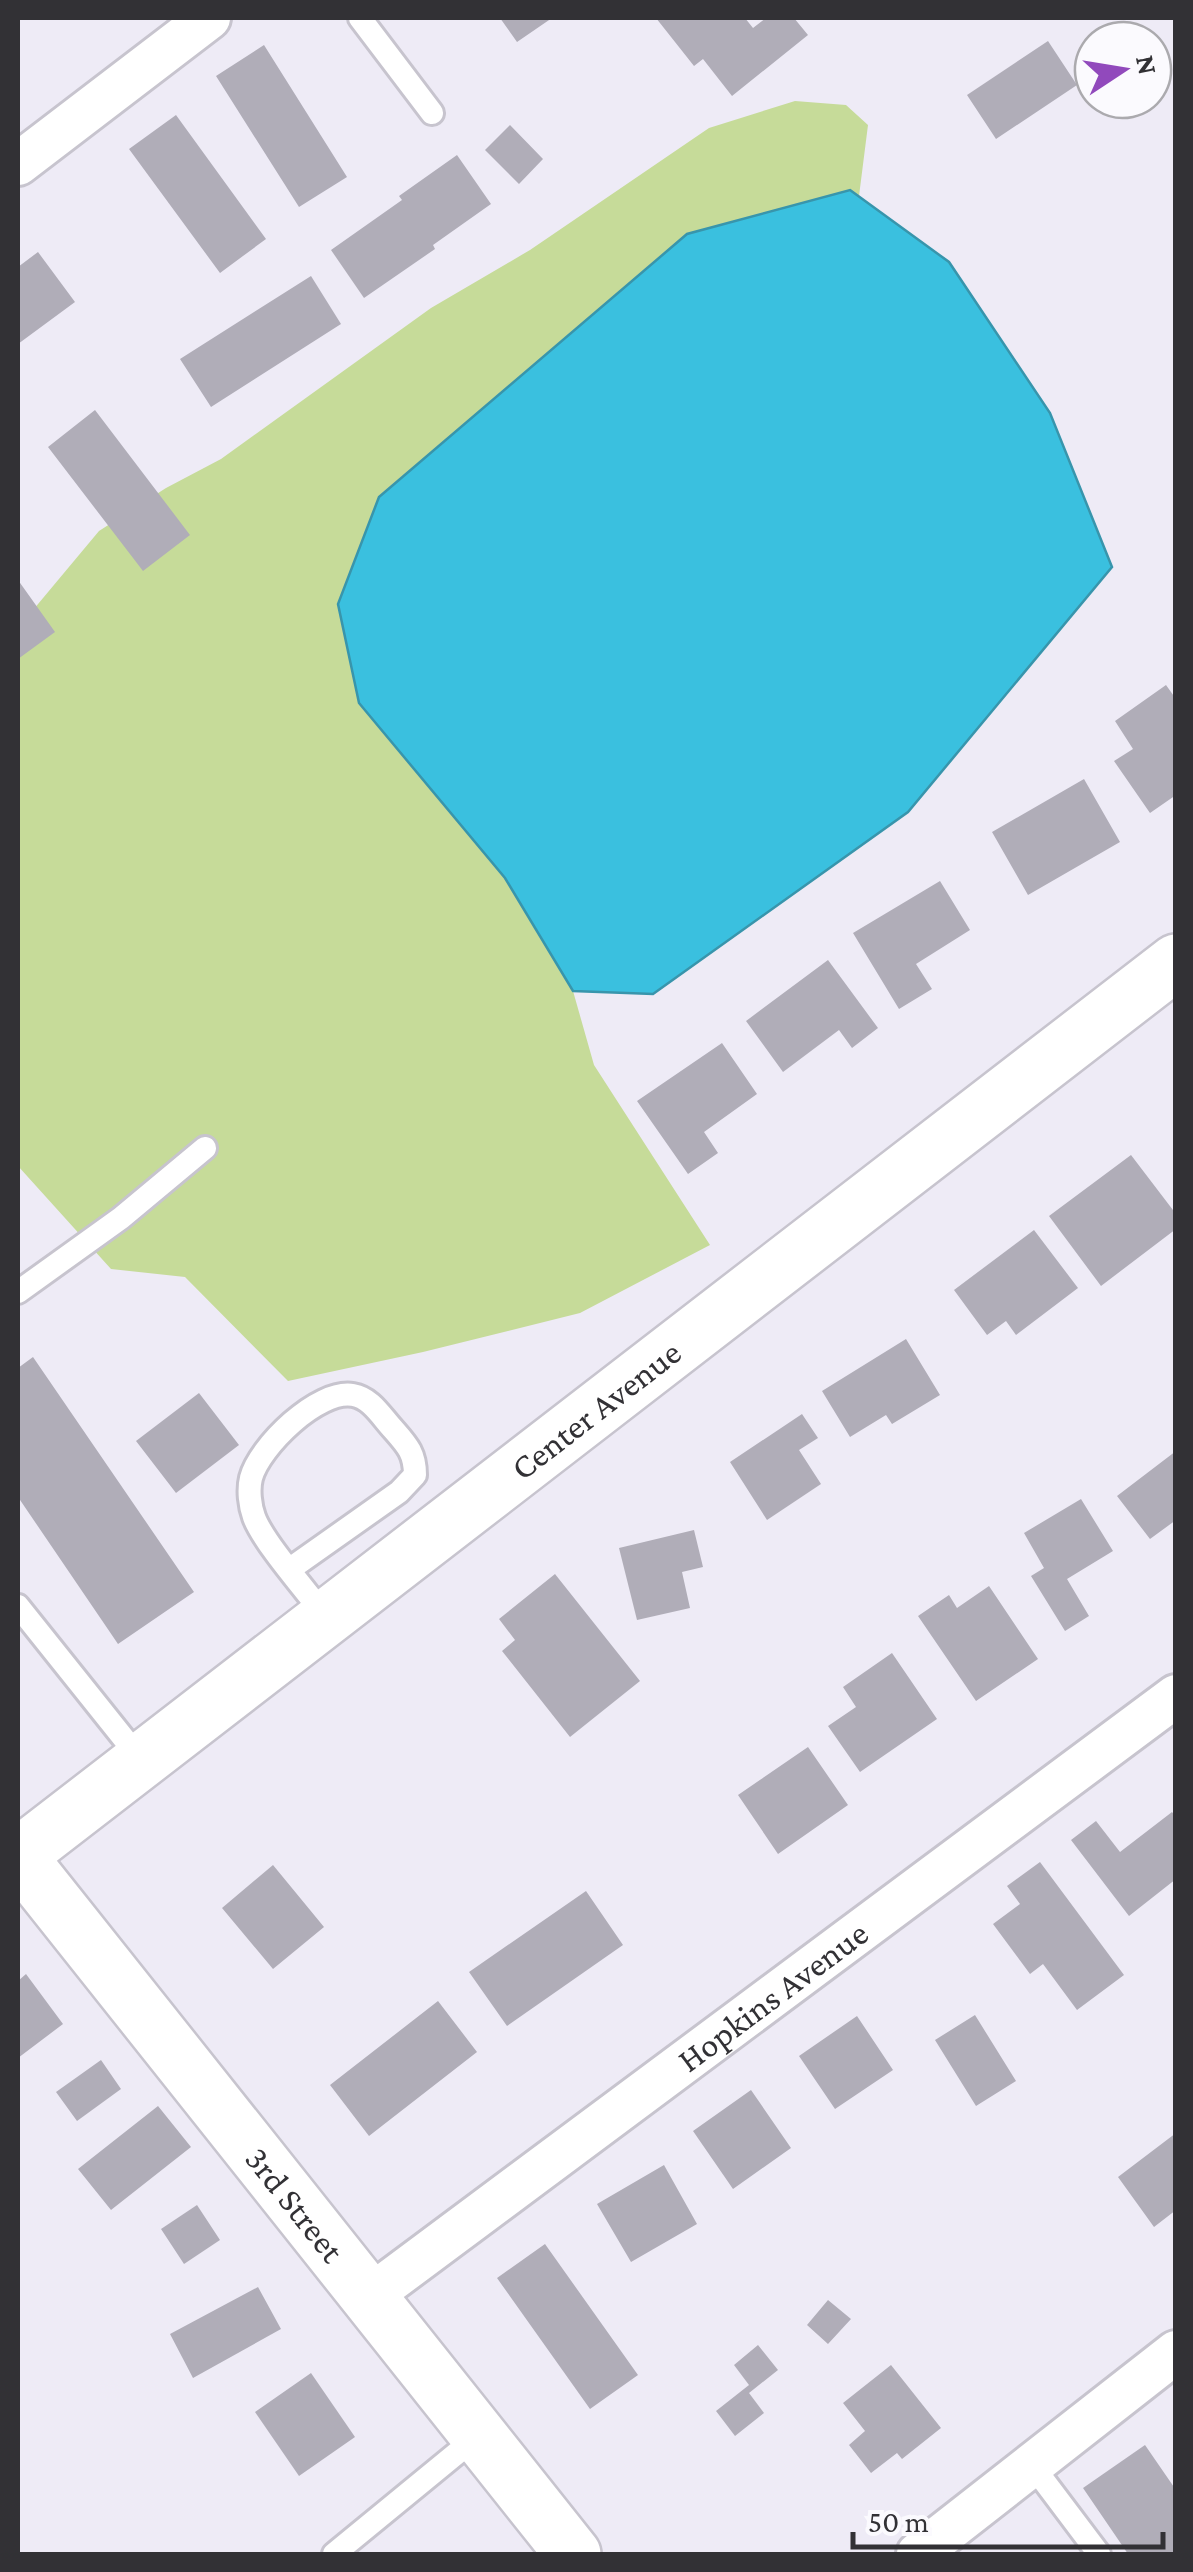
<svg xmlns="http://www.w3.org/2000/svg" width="1193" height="2572" font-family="'Crimson Pro',serif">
<rect width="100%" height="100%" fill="#eeebf6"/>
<path fill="#c6db99" d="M 795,101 L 846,105 L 868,125 L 859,196 L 850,190 L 687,234 L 380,497 L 338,604 L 359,703 L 505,878 L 573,991 L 594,1065 L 710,1245 L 580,1313 L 423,1352 L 288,1381 L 185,1277 L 111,1269 L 18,1166 L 18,628 L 99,531 L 166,488 L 221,459 L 431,308 L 530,250 L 709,128 Z"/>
<path fill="#3ac0df" stroke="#3895ac" stroke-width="2.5" d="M 850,190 L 949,262 L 1050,413 L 1112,567 L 908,812 L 653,994 L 573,991 L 505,878 L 359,703 L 338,604 L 379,497 L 687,234 Z"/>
<path fill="#b0adb8" d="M 500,18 L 552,18 L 517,42 Z
M 656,18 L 745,18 L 753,28 L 766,18 L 794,18 L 808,35 L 732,96 L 703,59 L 694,66 Z
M 1048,41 L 1077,85 L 996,139 L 967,95 Z
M 264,45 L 347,177 L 299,207 L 216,76 Z
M 176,115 L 266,239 L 220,273 L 129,149 Z
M 510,125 L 543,159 L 519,184 L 485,150 Z
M 457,155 L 491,204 L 433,245 L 435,249 L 364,298 L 331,250 L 402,200 L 399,196 Z
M 38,252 L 75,302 L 18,344 L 18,267 Z
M 311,276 L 341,324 L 211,407 L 180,359 Z
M 95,410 L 190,535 L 143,571 L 48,447 Z
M 18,580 L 55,632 L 18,659 Z
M 1166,685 L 1176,699 L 1176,795 L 1150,813 L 1114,761 L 1133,749 L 1115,721 Z
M 1084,779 L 1120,842 L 1028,895 L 992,832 Z
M 940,881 L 970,930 L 916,964 L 932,989 L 899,1009 L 853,933 Z
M 828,960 L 878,1028 L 852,1048 L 839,1030 L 783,1072 L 746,1021 Z
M 722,1043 L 757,1094 L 704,1132 L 718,1153 L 688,1174 L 637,1101 Z
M 1131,1155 L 1176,1214 L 1176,1229 L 1101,1286 L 1049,1216 Z
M 1034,1230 L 1078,1288 L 1016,1335 L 1006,1321 L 987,1335 L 954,1290 Z
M 906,1339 L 940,1395 L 892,1424 L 886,1415 L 850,1437 L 822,1391 Z
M 33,1357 L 194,1592 L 118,1644 L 18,1497 L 18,1368 Z
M 199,1393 L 239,1445 L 176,1493 L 136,1441 Z
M 802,1414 L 818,1438 L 799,1450 L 821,1484 L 767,1520 L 730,1462 Z
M 1176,1451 L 1176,1520 L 1150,1539 L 1117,1496 Z
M 1081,1499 L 1113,1551 L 1067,1579 L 1089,1616 L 1065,1631 L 1031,1576 L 1044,1568 L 1024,1533 Z
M 694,1530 L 703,1567 L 682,1572 L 690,1608 L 637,1620 L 619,1548 Z
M 555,1574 L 640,1681 L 570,1737 L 502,1651 L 515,1640 L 499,1619 Z
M 989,1586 L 1038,1659 L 976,1701 L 918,1616 L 949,1595 L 957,1608 Z
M 892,1653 L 937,1719 L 860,1772 L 828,1726 L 856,1707 L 843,1687 Z
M 808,1747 L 848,1805 L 778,1854 L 738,1795 Z
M 1172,1812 L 1176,1817 L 1176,1879 L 1129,1916 L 1071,1840 L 1096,1821 L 1120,1852 Z
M 1040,1862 L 1124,1975 L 1077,2010 L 1043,1964 L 1030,1974 L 993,1924 L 1020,1904 L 1007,1886 Z
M 273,1865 L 324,1927 L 273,1969 L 222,1908 Z
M 586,1891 L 623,1945 L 507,2026 L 469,1972 Z
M 26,1974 L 63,2024 L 18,2058 L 18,1981 Z
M 438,2001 L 477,2052 L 369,2136 L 330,2085 Z
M 975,2015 L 1016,2081 L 976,2106 L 935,2040 Z
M 857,2016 L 893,2070 L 835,2109 L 799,2056 Z
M 101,2060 L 121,2089 L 77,2121 L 56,2092 Z
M 751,2090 L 791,2148 L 733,2189 L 693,2131 Z
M 158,2106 L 191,2147 L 111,2210 L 78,2169 Z
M 1176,2133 L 1176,2210 L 1154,2227 L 1118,2177 Z
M 664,2165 L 697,2224 L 631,2262 L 597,2204 Z
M 197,2205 L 220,2240 L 184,2264 L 161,2229 Z
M 545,2244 L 638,2375 L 590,2409 L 497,2278 Z
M 258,2287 L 281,2329 L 193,2378 L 170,2334 Z
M 828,2300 L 851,2319 L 828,2344 L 807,2325 Z
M 758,2345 L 778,2370 L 749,2393 L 764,2413 L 735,2436 L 716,2411 L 749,2385 L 734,2365 Z
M 891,2365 L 941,2428 L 902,2459 L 897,2453 L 871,2473 L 849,2445 L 865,2431 L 843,2403 Z
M 311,2373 L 355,2437 L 299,2476 L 255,2412 Z
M 1145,2445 L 1176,2490 L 1176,2554 L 1128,2554 L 1083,2488 Z"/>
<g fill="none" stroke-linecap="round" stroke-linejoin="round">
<g stroke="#c7c4ce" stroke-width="28">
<path id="service" d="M 360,18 L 432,113
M 18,1292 L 121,1218 L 205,1148
M 290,1569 L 399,1492 L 415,1475 C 415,1453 407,1445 393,1429 C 381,1416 371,1398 353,1395 C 318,1389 259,1447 251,1478 C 248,1490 250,1506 254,1517 C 263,1542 308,1593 326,1617
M 18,1606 L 141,1760
M 1032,2465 L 1099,2554
M 334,2554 L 479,2435"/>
</g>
<g stroke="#c7c4ce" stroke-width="48">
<g id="minor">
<path d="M 18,164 L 209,18"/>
<path id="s1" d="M 370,2296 L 1176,1696"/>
<path d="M 918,2554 L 1176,2352"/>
</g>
</g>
<g stroke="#c7c4ce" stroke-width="60">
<g id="tertiary">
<path id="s2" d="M 18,1856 L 1176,962"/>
<path id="s3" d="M 18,1856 L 573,2554"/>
</g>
</g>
<use href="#service" stroke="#fff" stroke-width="22"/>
<use href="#minor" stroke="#fff" stroke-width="42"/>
<use href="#tertiary" stroke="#fff" stroke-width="55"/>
</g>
<g text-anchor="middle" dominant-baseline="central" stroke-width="8" stroke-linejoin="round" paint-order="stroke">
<g font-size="35" fill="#323135" stroke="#fbfafe">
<text stroke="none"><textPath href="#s2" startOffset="730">Center Avenue</textPath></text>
<text stroke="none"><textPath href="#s1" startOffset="502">Hopkins Avenue</textPath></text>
<text stroke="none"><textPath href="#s3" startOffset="445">3rd Street</textPath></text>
</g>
</g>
<rect width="1193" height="2572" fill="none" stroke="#323135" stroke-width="40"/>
<g transform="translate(1123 70) rotate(78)"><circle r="48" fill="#fbfafe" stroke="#abaaae" stroke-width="2.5"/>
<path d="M0-8L18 38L0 25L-18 38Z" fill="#9149bc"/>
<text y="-15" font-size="28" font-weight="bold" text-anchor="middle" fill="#323135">N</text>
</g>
<path d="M853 2532v15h310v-15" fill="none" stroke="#323135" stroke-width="5"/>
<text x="868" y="2532" font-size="30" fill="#323135" stroke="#fbfafe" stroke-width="8" paint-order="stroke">50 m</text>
</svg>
